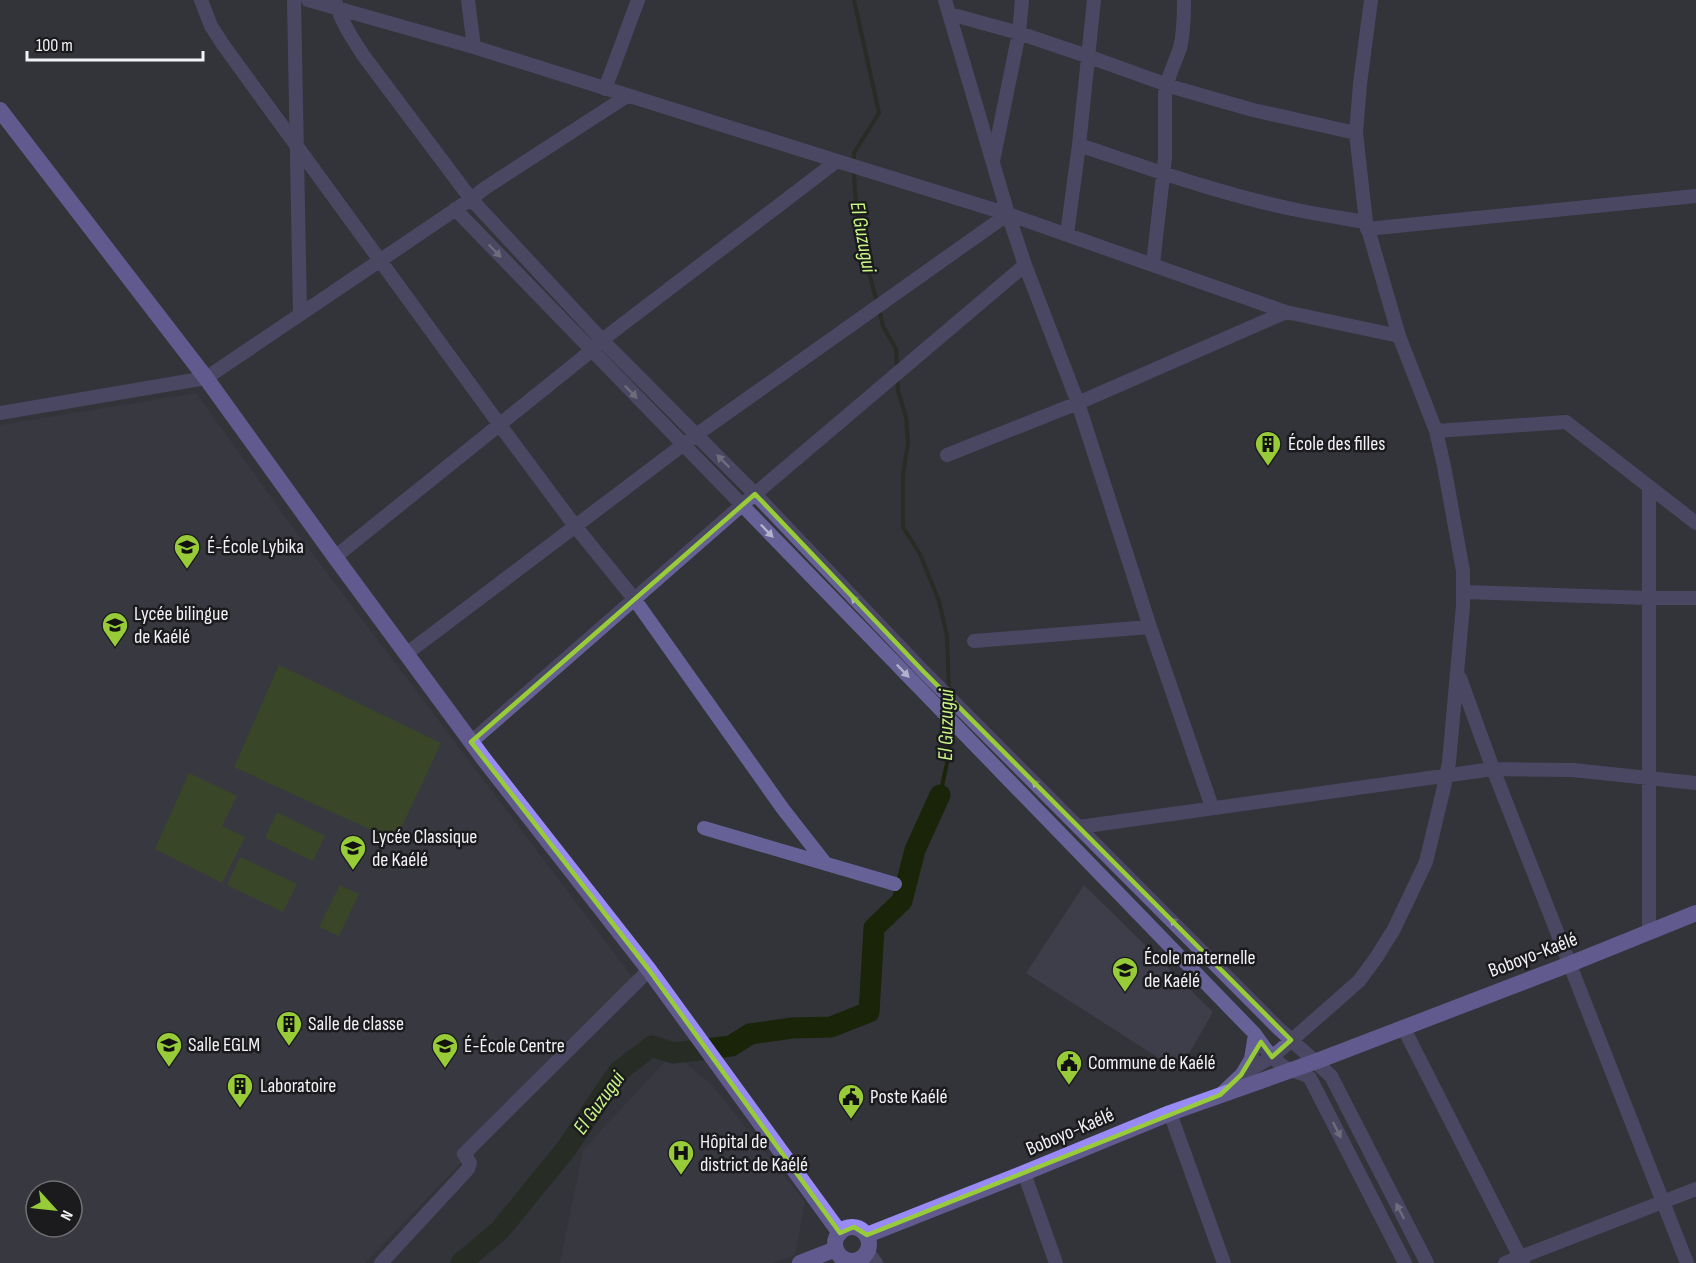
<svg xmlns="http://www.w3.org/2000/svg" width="1696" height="1263" font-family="'Sofia Sans Condensed',sans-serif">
<rect width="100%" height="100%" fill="#33333a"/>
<path fill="#3e3e4a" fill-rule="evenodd" d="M 196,393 L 291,525 L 633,978 L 479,1144 L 365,1263 L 0,1263 L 0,425 ZM 36,1191 L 72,1191 L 72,1227 L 36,1227 Z
M 1084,885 L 1213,1012 L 1179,1071 L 1026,973 Z
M 673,1053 L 712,1085 L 805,1202 L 795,1255 L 773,1263 L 560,1263 L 583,1150 Z"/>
<path fill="#435d13" d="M 279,665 L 441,743 L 395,841 L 234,767 Z
M 189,773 L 237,796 L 222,826 L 245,837 L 222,883 L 155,849 Z
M 277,812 L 325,836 L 313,861 L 265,838 Z
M 240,857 L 297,884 L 283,912 L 227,885 Z
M 340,885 L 359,894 L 339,936 L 319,927 Z"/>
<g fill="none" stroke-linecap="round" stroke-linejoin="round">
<path stroke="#192409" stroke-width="4" d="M 854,163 L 854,153 L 879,113 L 854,0
M 854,171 C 855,213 865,261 877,302
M 879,309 L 883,326 L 896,349 L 897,370
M 897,377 L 898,391 L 906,417 L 908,443 L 903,475 L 903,527 L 920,554 L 939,601 L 947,636 L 949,691
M 940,795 L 949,754 L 949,723"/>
<path stroke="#192409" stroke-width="21" d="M 461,1263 L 500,1230 L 566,1149 L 619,1071 L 652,1046 L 673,1053 L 731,1046 L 750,1034 L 792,1028 L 831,1027 L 869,1012 L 874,928 L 902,901 L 915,850 L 940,795"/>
<path stroke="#666196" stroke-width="14" d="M 201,0 L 211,26 L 224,46 L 499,424 L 575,526 L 635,600 L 783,809 L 826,864
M 294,0 L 300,313
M 308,0 L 474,47 L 837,161
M 335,0 C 340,20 352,38 363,55 L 471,199 L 602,340 L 755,494 L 923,671 L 1278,1028 L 1331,1076 L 1427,1263
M 468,0 L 474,47
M 945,0 L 1008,214 L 1025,265 L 1078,403 L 1150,627 L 1212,807
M 950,14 L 1019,33 L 1087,56 L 1176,88 L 1253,110 L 1356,133
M 605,89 L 638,0
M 1079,145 C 1151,169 1223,195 1297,210 C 1320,215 1343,218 1366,222
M 993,161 L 1019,33 L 1022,0
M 455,209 L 1255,1034 C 1264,1047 1273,1061 1288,1069 C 1296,1073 1303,1072 1310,1078 L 1405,1263
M 1367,229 L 1696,196
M 1067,234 L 1079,145 L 1094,0
M 1153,264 L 1165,158 L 1165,93 C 1167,77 1175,63 1180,48 C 1184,32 1184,16 1184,0
M 0,413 L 206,378 L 471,199 L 485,188 L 627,96
M 1436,431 L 1566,422 L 1696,523
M 947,455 L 1078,403 L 1286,312
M 335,557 L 591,351 L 602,340 L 837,161 L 1008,214 L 1286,312 L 1399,336
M 1463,592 L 1649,598 L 1696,598
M 974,641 L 1150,627
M 406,654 L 696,435 L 1008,214
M 1460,678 L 1493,769 L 1687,1263
M 471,742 L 742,505 L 1025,265
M 1079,827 L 1493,769 L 1573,770 L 1696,783
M 704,828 L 895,884
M 1649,932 L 1649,488
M 1403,1027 L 1523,1263
M 1242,1074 L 1251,1059 L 1255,1034
M 1222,1093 L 1241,1075 L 1272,1057 L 1309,1025 L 1359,981 L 1376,958 L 1394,929 L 1426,862 L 1444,787 L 1449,762 L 1463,606 L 1463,571 L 1444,466 L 1436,431 L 1399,336 L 1366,222 L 1356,133 L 1360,84 L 1371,0
M 1170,1113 L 1224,1263
M 1024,1173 L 1056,1263
M 868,1252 L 876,1263
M 381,1263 L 468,1169 L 470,1163 L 464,1154 L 649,970
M 1505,1263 L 1696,1189"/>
<path stroke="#988bf6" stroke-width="16" d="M 0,110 L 206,378 L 335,557 L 483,758 L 649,970 L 840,1233
M835 1244a17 17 0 1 1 34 0a17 17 0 1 1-34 0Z
M 867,1235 L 1024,1173 L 1170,1113 L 1317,1061 L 1570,964 L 1696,913
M 800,1263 L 836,1249"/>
</g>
<defs><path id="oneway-solid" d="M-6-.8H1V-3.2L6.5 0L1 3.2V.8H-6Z" transform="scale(1.5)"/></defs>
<g fill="#b3b1cb">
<use href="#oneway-solid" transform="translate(495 251) rotate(46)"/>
<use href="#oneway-solid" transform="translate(631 392) rotate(46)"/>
<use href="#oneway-solid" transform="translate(723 461) rotate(-135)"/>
<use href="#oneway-solid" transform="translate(767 531) rotate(46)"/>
<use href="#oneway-solid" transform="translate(857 602) rotate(-134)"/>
<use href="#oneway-solid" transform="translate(903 671) rotate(46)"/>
<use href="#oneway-solid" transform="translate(1038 786) rotate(-135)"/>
<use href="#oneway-solid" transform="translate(1176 924) rotate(-135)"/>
<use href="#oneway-solid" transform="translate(1337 1130) rotate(63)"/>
<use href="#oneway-solid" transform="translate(1400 1211) rotate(-117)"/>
</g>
<path d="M0 0H1696V1263H0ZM 755,494 L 923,671 L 1291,1040 L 1272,1057 L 1261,1042 L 1241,1075 L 1220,1095 L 867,1235 L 854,1227 L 840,1233 L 649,970 L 471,742 Z" fill="#33333a" fill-opacity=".55" fill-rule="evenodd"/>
<path fill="none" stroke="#97cc38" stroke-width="4.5" stroke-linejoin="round" d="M 755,494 L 923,671 L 1291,1040 L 1272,1057 L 1261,1042 L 1241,1075 L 1220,1095 L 867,1235 L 854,1227 L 840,1233 L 649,970 L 471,742 Z"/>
<defs>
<g id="building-pin" transform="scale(1.35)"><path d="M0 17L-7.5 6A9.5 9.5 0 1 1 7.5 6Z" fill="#97cc38" stroke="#1b1b1e"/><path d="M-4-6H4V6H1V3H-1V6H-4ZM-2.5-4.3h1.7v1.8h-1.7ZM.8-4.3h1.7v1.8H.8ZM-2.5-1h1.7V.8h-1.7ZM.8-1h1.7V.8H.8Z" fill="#111"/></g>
<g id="school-pin" transform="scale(1.35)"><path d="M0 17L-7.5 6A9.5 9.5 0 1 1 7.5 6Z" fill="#97cc38" stroke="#1b1b1e"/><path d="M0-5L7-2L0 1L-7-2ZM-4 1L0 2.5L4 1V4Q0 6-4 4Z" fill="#111"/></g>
<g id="university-pin" transform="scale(1.35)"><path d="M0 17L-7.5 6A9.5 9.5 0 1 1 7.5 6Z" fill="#97cc38" stroke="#1b1b1e"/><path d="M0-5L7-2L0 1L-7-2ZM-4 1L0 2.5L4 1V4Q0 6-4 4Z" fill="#111"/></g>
<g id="civic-pin" transform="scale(1.35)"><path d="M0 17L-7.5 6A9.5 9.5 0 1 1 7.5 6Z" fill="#97cc38" stroke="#1b1b1e"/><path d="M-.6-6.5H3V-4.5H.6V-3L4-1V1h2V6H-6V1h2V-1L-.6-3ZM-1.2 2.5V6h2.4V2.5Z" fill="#111"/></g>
<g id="hospital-pin" transform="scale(1.35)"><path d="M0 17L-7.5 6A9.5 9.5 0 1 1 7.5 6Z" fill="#97cc38" stroke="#1b1b1e"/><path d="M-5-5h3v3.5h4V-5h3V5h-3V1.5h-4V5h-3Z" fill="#111"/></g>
</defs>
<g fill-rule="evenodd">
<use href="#building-pin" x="1268" y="444"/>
<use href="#school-pin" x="187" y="547"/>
<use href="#university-pin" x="115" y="625"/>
<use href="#university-pin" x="353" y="848"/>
<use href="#school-pin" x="1125" y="970"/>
<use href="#building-pin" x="289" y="1024"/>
<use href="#school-pin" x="169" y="1045"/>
<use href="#school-pin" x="445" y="1046"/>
<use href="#civic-pin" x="1069" y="1063"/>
<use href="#building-pin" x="240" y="1086"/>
<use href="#civic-pin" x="851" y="1097"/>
<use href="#hospital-pin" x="681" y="1153"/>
</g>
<g text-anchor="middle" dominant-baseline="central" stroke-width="5" stroke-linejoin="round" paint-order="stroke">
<g font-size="20" fill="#f2f2f6" stroke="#1b1b1e" text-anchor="start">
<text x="1288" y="444">École des filles</text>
<text x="207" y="547">É-École Lybika</text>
<text x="134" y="614">Lycée bilingue<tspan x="134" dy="23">de Kaélé</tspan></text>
<text x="372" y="837">Lycée Classique<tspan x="372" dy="23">de Kaélé</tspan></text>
<text x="1144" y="958">École maternelle<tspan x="1144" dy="23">de Kaélé</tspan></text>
<text x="308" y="1024">Salle de classe</text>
<text x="188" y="1045">Salle EGLM</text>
<text x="464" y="1046">É-École Centre</text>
<text x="1088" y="1063">Commune de Kaélé</text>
<text x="260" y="1086">Laboratoire</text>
<text x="870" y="1097">Poste Kaélé</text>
<text x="700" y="1142">Hôpital de<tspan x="700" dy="23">district de Kaélé</tspan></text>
</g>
<g font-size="20" fill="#f2f2f6" stroke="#1b1b1e">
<text transform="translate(1533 955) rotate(-21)">Boboyo-Kaélé</text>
<text transform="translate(1070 1132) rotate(-23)">Boboyo-Kaélé</text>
</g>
<g font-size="21" font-style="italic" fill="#c8f785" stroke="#1b1b1e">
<text transform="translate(863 237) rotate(80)">El Guzugui</text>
<text transform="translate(946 725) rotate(-89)">El Guzugui</text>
<text transform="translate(599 1103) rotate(-54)">El Guzugui</text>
</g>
</g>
<g transform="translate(54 1209) rotate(117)"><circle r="28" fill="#1b1b1e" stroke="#717174" stroke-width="1.5"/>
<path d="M0-4.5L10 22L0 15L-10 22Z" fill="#97cc38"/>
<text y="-9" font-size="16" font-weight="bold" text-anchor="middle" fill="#f2f2f6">N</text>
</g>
<path d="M27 51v9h176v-9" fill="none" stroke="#f2f2f6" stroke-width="3"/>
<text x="36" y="51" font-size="18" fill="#f2f2f6" stroke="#1b1b1e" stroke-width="4.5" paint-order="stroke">100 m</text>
</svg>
